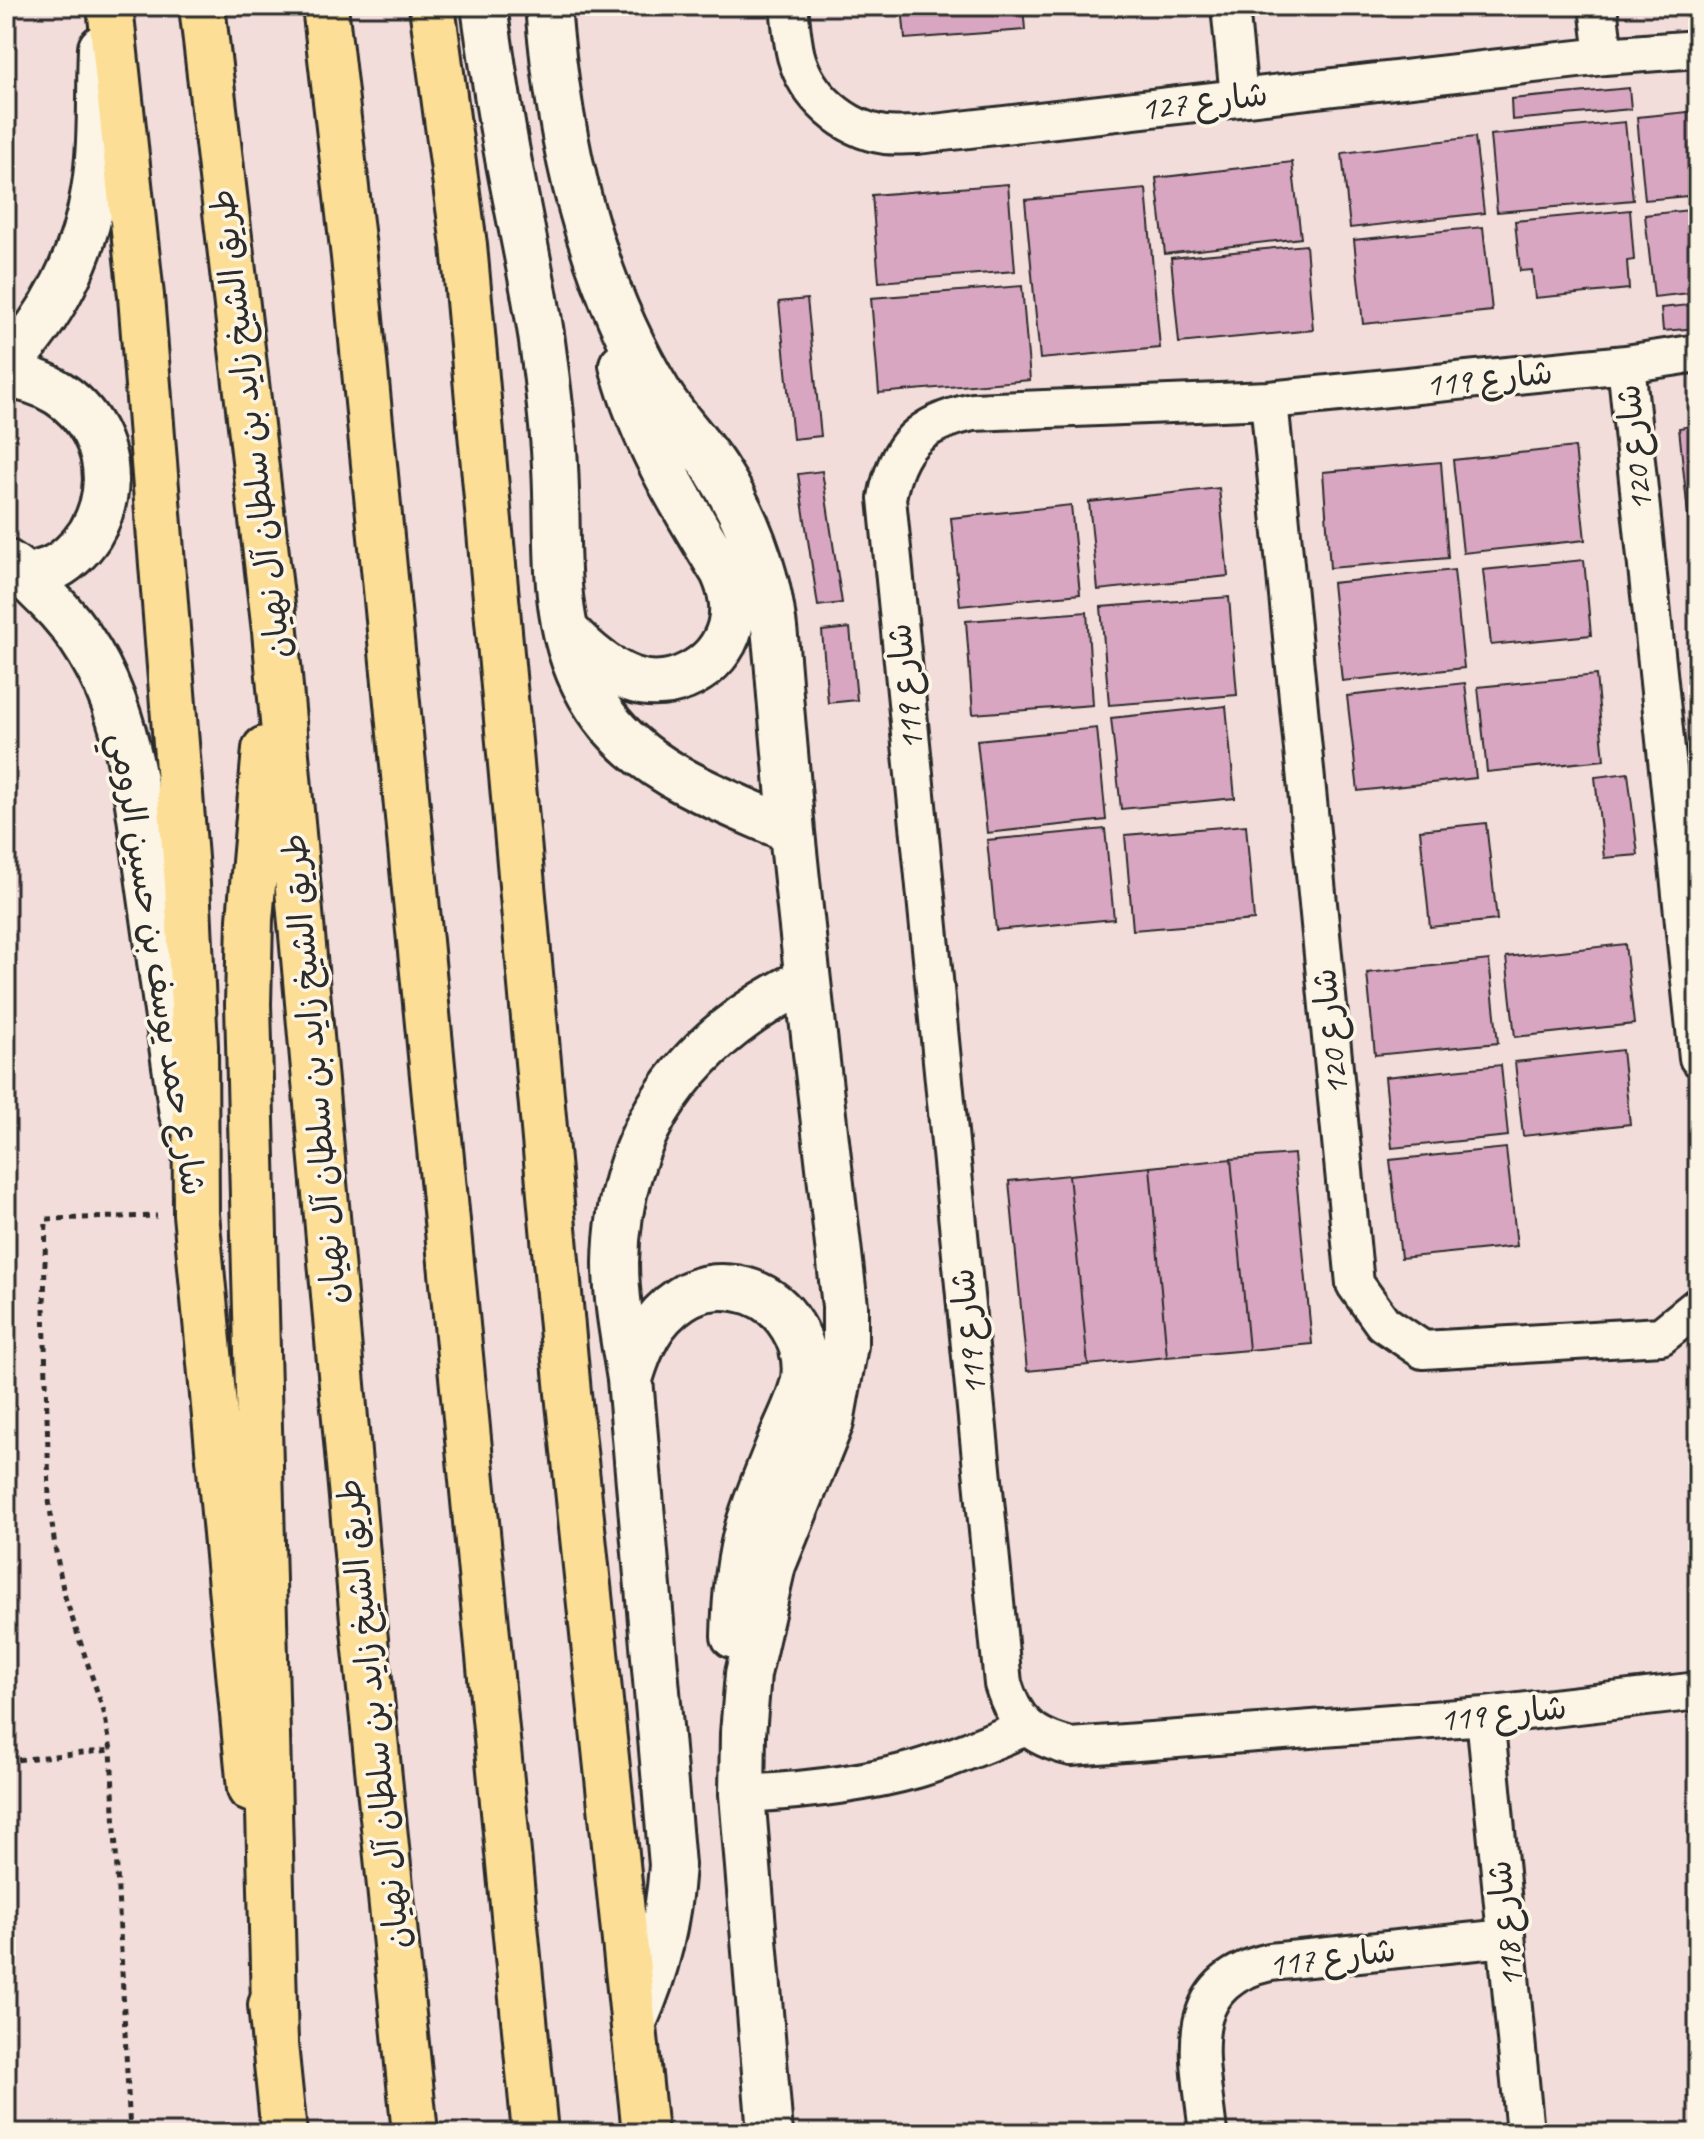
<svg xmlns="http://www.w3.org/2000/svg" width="1704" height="2139" font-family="Caveat,'Playpen Sans Arabic',sans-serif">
<rect width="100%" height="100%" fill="#f2ddda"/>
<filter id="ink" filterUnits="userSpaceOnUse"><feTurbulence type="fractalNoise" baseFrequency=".0125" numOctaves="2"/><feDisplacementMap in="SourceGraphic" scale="16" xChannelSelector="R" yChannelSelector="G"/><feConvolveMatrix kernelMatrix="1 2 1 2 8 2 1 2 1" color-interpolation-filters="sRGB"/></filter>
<g filter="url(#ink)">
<path fill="#d9a6c2" stroke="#2b2b2b" stroke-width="2" d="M 902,6 L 1023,6 L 1025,30 L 905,39 Z
M 1267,6 L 1332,6 L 1268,12 Z
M 1629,88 L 1631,109 L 1512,120 L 1511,99 Z
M 1698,111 L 1698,195 L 1645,200 L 1637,117 Z
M 1625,122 L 1633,200 L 1497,212 L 1490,135 Z
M 1475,137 L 1484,213 L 1350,228 L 1342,153 Z
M 1292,162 L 1301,238 L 1165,254 L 1156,178 Z
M 1008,184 L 1015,271 L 879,282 L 872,195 Z
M 1146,189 L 1160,348 L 1040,359 L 1025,200 Z
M 1698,209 L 1698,292 L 1654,297 L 1645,215 Z
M 1630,210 L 1634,260 L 1627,261 L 1629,289 L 1535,298 L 1532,270 L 1520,271 L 1515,221 Z
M 1483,227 L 1492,311 L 1363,324 L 1354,240 Z
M 1306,245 L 1313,330 L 1179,343 L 1171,258 Z
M 1022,286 L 1030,380 L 879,393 L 871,298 Z
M 807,299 L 821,436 L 793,439 L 779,302 Z
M 1698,304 L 1698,328 L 1663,331 L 1661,308 Z
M 1698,425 L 1698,543 L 1691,543 L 1679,428 Z
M 1575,447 L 1585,540 L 1463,553 L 1453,460 Z
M 1441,462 L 1448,558 L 1330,568 L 1323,472 Z
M 822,471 L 842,603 L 818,606 L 798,474 Z
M 1219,488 L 1228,576 L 1098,590 L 1089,502 Z
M 1071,505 L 1080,594 L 960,606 L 951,518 Z
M 1584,560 L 1591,635 L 1491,645 L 1483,570 Z
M 1454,570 L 1464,668 L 1342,681 L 1332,583 Z
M 1229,597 L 1237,695 L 1109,705 L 1101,607 Z
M 1087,612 L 1093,705 L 973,714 L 966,621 Z
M 850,628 L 857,700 L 828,703 L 822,631 Z
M 1596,675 L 1604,760 L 1487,772 L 1478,687 Z
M 1465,683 L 1476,778 L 1358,791 L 1347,696 Z
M 1226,706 L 1235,798 L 1121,809 L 1111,718 Z
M 1097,728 L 1106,820 L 987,833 L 977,740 Z
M 1628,773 L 1638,855 L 1604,858 L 1595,777 Z
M 1486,823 L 1497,920 L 1430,927 L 1420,830 Z
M 1246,825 L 1254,920 L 1133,930 L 1125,835 Z
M 1105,829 L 1114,919 L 996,930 L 987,840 Z
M 1625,944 L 1634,1024 L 1515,1037 L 1506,957 Z
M 1489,960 L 1498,1043 L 1375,1055 L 1367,973 Z
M 1622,1050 L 1630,1124 L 1523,1136 L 1515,1062 Z
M 1501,1065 L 1508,1136 L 1392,1148 L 1385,1077 Z
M 1506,1148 L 1517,1246 L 1401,1258 L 1390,1160 Z
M 1294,1154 L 1312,1344 L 1249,1350 L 1231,1159 Z
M 1231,1159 L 1249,1350 L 1167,1357 L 1150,1167 Z
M 1150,1167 L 1167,1357 L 1088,1365 L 1069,1175 Z
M 1069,1175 L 1088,1365 L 1027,1371 L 1009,1181 Z"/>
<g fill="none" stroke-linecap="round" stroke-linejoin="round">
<g stroke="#2b2b2b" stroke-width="42">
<path id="street" d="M 789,6 C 791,22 792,40 796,56 C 807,96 844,129 885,135 C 895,136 907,135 917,135 L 1604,56 L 1698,49
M 1230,6 L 1239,97
M 1598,6 L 1604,56
M 1698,353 L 1626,364 L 1269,400 L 973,412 C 920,423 897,445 887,498 L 1003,1684 C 1015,1723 1032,1737 1071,1747 L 1485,1716 L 1698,1691
M 1626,364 L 1698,1058
M 1269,400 L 1355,1284 L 1383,1323 L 1423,1350 L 1661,1336 L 1698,1306
M 1485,1716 L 1525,2133
M 742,1794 C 801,1791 860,1785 917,1769 C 954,1758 990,1742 1026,1727
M 1208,2133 C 1201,2062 1176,1983 1270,1962 L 1506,1938"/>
</g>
<g stroke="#2b2b2b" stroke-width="50">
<path id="secondary" d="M 484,6 C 492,64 501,122 512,179 C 522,231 533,282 541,334 C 547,378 553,422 555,466 C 560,554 547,641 604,716 C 648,776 727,801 792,831
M 548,6 C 559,142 588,277 660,395 C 676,421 700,444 717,471 C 738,503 754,539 764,576 C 774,611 776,647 779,683 C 783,733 788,783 792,832 C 808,990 827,1148 845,1306 L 845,1345 L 831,1422 L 773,1565 L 748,1674 L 743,1734 L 742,1794 L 770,2133
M 6,365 C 52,318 84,256 94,191 C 102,144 99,95 101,48
M 6,376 C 86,382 132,464 90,534 C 81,548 65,564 49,570 C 41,573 33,575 25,577
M 6,562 C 22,571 34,586 47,598 C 131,680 135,787 151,896 C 161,969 171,1041 182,1114
M 566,631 C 584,650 606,670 631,679 C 671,694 719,668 730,627 C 735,607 731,590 723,572 C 683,506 642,440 622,365
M 630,1379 C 640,1346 651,1319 681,1299 C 701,1285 728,1284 751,1292 C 785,1304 809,1342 804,1379 C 801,1396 792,1414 785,1430 C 772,1462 758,1494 748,1527 C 738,1562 735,1599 734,1636
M 634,2022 C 657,1971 668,1922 672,1865 L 630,1379 C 624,1341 616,1302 616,1263 C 618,1130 690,1036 807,980"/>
</g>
<g stroke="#2b2b2b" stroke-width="50">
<path id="primary" d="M 110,6 L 141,296 L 187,884 L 195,1046 L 196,1214 L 250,1789
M 271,2005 L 284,2133"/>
</g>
<g stroke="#2b2b2b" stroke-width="50">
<path id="highway" d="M 202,6 L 275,631 L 362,1610 L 415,2133
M 325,6 L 354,257 L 535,2133
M 432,6 L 464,245 L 568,1393 L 645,2133
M 265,749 L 250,919 L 248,1004 L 275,2043"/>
</g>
<path stroke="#2b2b2b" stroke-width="5" stroke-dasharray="6 6" stroke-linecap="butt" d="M 6,1761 L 111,1750
M 130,2133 L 111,1750 L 104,1712 L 64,1594 L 55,1547 L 49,1500 L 48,1452 L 44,1306 L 46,1219 L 157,1216"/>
<use href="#street" stroke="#fcf5e5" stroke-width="36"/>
<use href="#secondary" stroke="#fcf5e5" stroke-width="44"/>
<use href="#primary" stroke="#fcde96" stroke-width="44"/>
<use href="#highway" stroke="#fcde96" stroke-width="44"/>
</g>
</g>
<g text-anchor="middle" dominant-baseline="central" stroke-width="7" stroke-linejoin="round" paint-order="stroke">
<g font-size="34" fill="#2b2b2b" stroke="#fcf5e5">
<text transform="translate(1204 101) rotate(-7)">شارع 127</text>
<text transform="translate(1489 378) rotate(-6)">شارع 119</text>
<text transform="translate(250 424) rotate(-97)">طريق الشيخ زايد بن سلطان آل نهيان</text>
<text transform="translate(1634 448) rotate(-96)">شارع 120</text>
<text transform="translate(905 687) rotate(-96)">شارع 119</text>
<text transform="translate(158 964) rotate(81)">شارع حمد يوسف بن حسين الرومي</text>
<text transform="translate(1330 1032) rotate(-96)">شارع 120</text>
<text transform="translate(314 1069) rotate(-95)">طريق الشيخ زايد بن سلطان آل نهيان</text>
<text transform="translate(968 1332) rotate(-96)">شارع 119</text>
<text transform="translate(1503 1713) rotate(-6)">شارع 119</text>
<text transform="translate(373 1714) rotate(-96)">طريق الشيخ زايد بن سلطان آل نهيان</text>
<text transform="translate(1505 1924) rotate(-96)">شارع 118</text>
<text transform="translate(1332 1957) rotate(-7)">شارع 117</text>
</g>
</g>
<rect width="1704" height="2139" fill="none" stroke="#fcf5e5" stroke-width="32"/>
<rect x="16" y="16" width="1672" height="2107" fill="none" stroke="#2b2b2b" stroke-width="3" filter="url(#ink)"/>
</svg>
